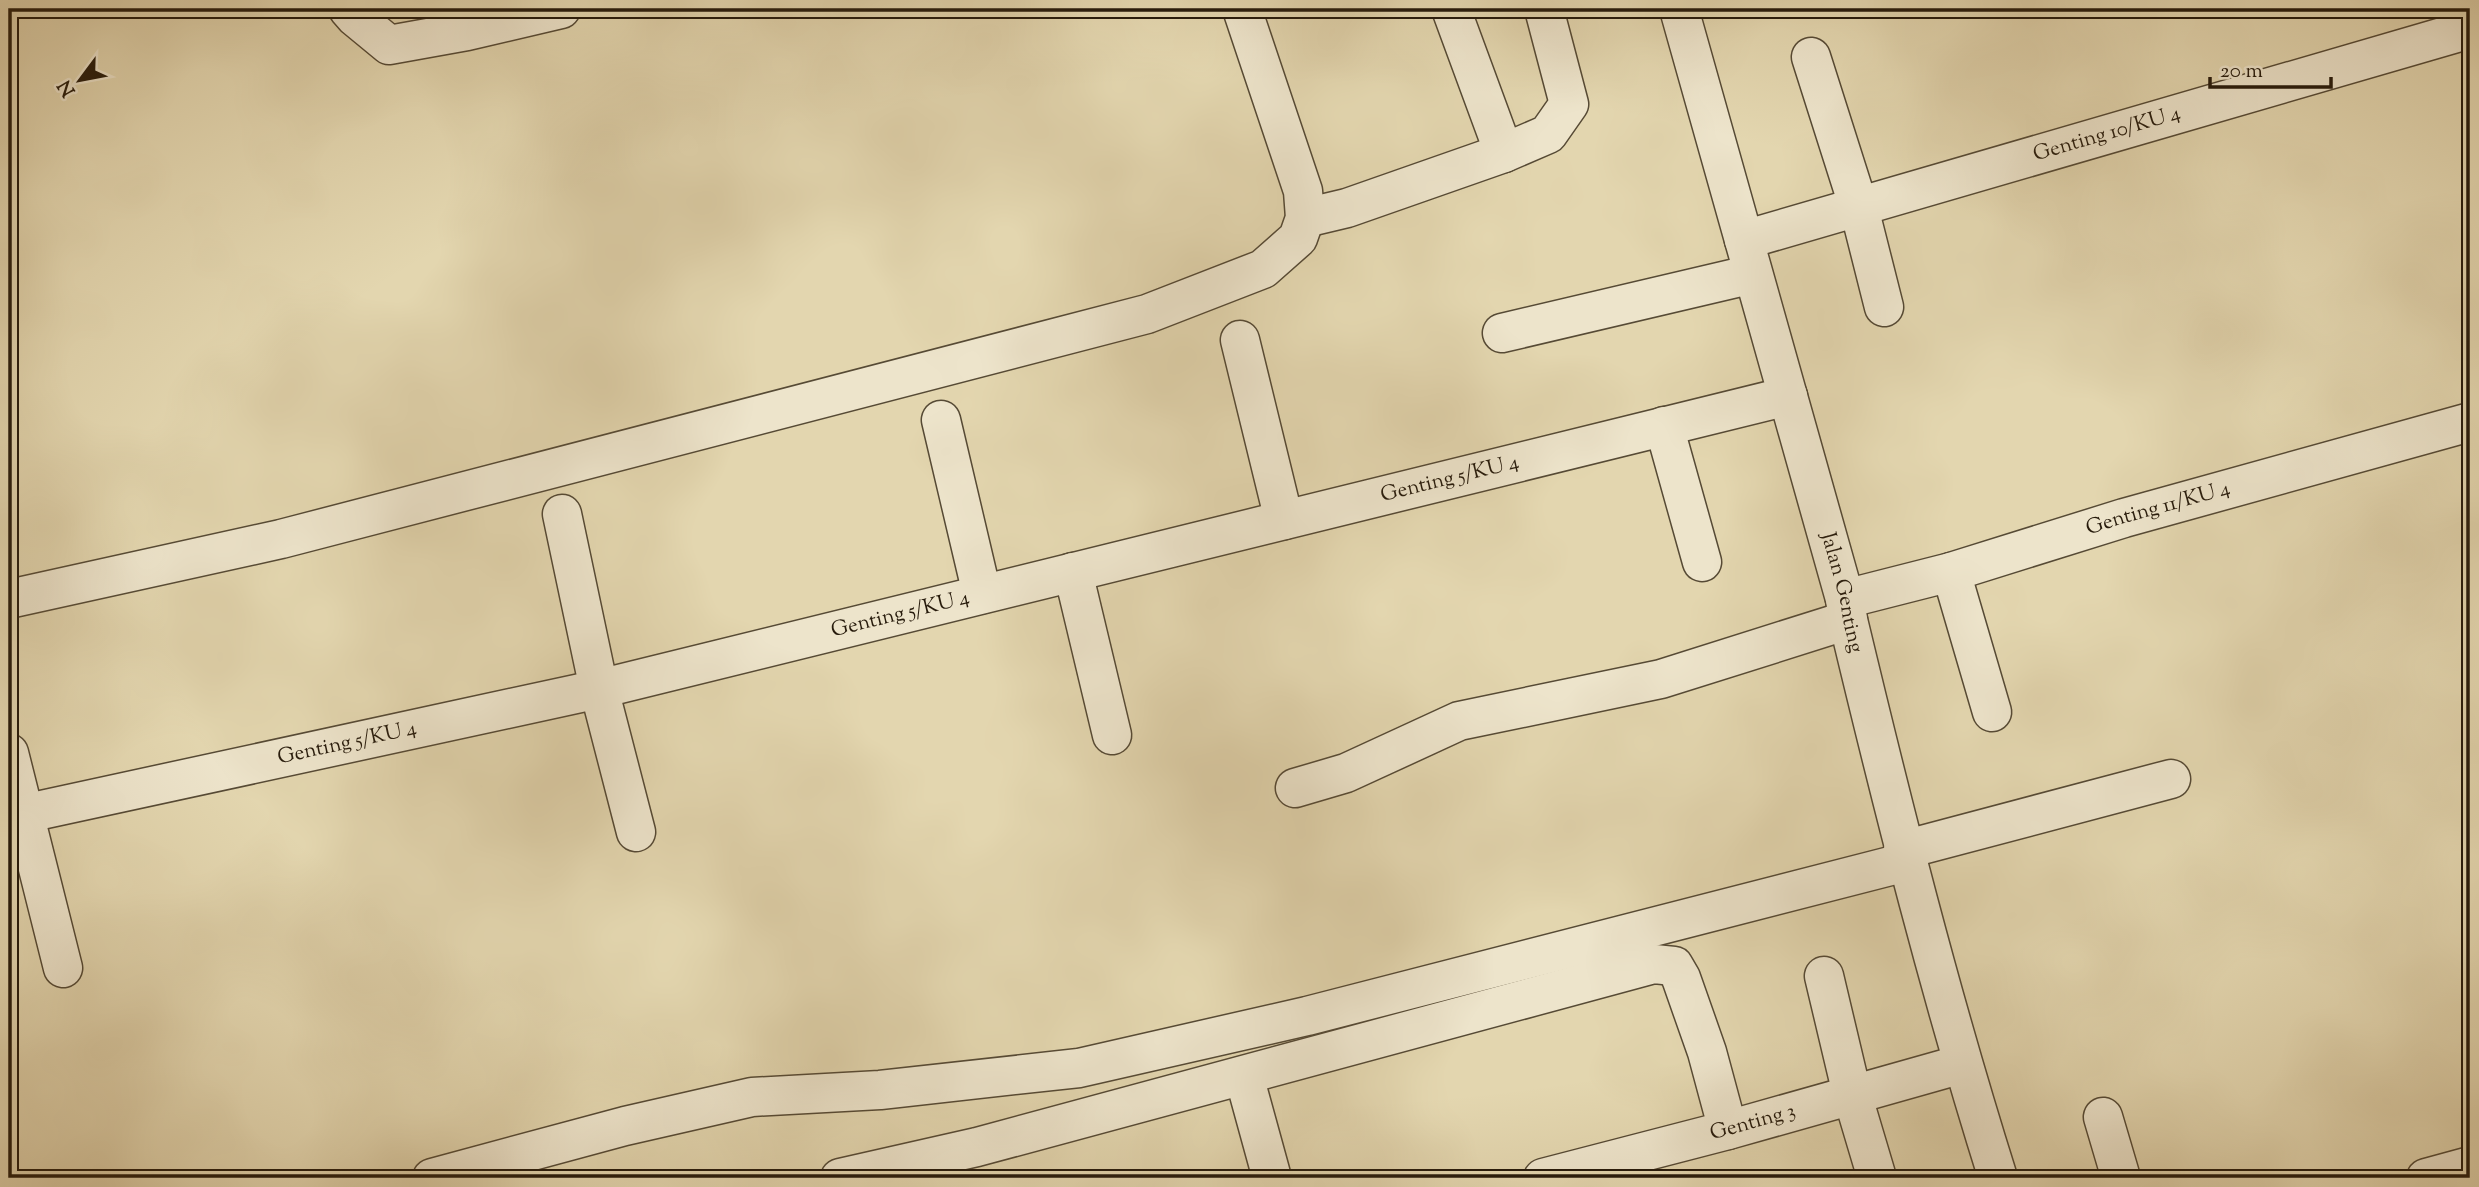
<svg xmlns="http://www.w3.org/2000/svg" width="2479" height="1187" font-family="'Sorts Mill Goudy',serif">
<rect width="100%" height="100%" fill="#e3d6af"/>
<filter id="stains"><feTurbulence type="fractalNoise" baseFrequency=".00286" numOctaves="4"/><feColorMatrix values="0 0 0 0 .2 0 0 0 0 .09 0 0 0 0 .02 0 0 0 .5 -.17"/></filter>
<radialGradient id="worn" r=".72"><stop offset=".6" stop-color="#630" stop-opacity="0"/><stop offset="1" stop-color="#630" stop-opacity=".3"/></radialGradient>
<g fill="none" stroke-linecap="round" stroke-linejoin="round">
<g stroke="#564a35" stroke-width="41">
<g id="minor">
<path d="M 348,9 L 355,17 L 389,45 L 467,31 L 561,9"/>
<path d="M 1451,9 L 1504,153"/>
<path id="s1" d="M 1679,9 L 1845,599 L 1848,620 C 1893,808 1940,994 1998,1178"/>
<path d="M 1811,57 L 1859,208 L 1884,307"/>
<path d="M 1305,218 L 1347,208 L 1504,153 L 1548,134 L 1569,104 L 1544,9"/>
<path id="s2" d="M 1744,240 L 2470,29"/>
<path d="M 1502,333 L 1753,274"/>
<path d="M 1240,340 L 1284,520"/>
<path d="M 941,420 L 982,594"/>
<path d="M 1664,426 L 1702,562"/>
<path d="M 562,514 L 599,689 L 636,832"/>
<path d="M 1073,572 L 1112,735"/>
<path d="M 1951,572 L 1992,712"/>
<path d="M 9,599 L 281,539 L 1147,314 L 1263,269 L 1298,238 L 1305,218 L 1303,191 L 1242,9"/>
<path id="s3" d="M 1845,599 L 1951,572 L 2124,518 L 2470,422"/>
<path d="M 9,753 L 63,968"/>
<path d="M 1295,788 L 1346,773 L 1459,721 L 1661,679 L 1848,620"/>
<path id="s4" d="M 9,817 L 599,689 L 1788,396"/>
<path d="M 1903,850 L 2171,779"/>
<path d="M 1824,976 L 1852,1094 L 1877,1178"/>
<path d="M 1244,1076 L 1272,1178"/>
<path d="M 2103,1117 L 2121,1178"/>
<path d="M 432,1178 L 625,1126 L 752,1097 L 880,1090 L 1079,1068 L 1307,1016 L 1906,862"/>
<path d="M 840,1178 L 977,1147 L 1654,964 L 1674,966 L 1681,978 L 1707,1052 L 1728,1130"/>
<path id="s5" d="M 1543,1178 L 1728,1130 L 1962,1064"/>
<path d="M 2426,1178 L 2470,1166"/>
</g>
</g>
<use href="#minor" stroke="#ede4cb" stroke-width="38"/>
</g>
<g text-anchor="middle" dominant-baseline="central" stroke-width="7" stroke-linejoin="round" paint-order="stroke">
<g font-size="21" fill="#271b0c" stroke="#ede4cb">
<text stroke="none"><textPath href="#s2" startOffset="378">Genting 10/KU 4</textPath></text>
<text stroke="none"><textPath href="#s4" startOffset="1480">Genting 5/KU 4</textPath></text>
<text stroke="none"><textPath href="#s3" startOffset="326">Genting 11/KU 4</textPath></text>
<text stroke="none"><textPath href="#s1" startOffset="606">Jalan Genting</textPath></text>
<text stroke="none"><textPath href="#s4" startOffset="914">Genting 5/KU 4</textPath></text>
<text stroke="none"><textPath href="#s4" startOffset="346">Genting 5/KU 4</textPath></text>
<text stroke="none"><textPath href="#s5" startOffset="217">Genting 3</textPath></text>
</g>
</g>
<rect width="2479" height="1187" fill="none" stroke="#e3d6af" stroke-width="35"/>
<rect x="10" y="10" width="2458" height="1166" fill="none" stroke="#271b0c" stroke-width="3.5"/>
<rect x="18" y="18" width="2444" height="1152" fill="none" stroke="#271b0c" stroke-width="2"/>
<g transform="translate(80 80) rotate(238)" stroke="#ede4cb" stroke-width="5" paint-order="stroke">
<path d="M0-5L12 26L0 18L-12 26Z" fill="#271b0c"/>
<text y="-10" font-size="19" font-weight="bold" text-anchor="middle" fill="#271b0c">N</text>
</g>
<path d="M2210 77v10h121v-10" fill="none" stroke="#271b0c" stroke-width="3.5"/>
<text x="2220" y="77" font-size="21" fill="#271b0c" stroke="#ede4cb" stroke-width="5" paint-order="stroke">20 m</text>
<rect width="100%" height="100%" filter="url(#stains)"/>
<rect width="100%" height="100%" fill="url(#worn)"/>
</svg>
